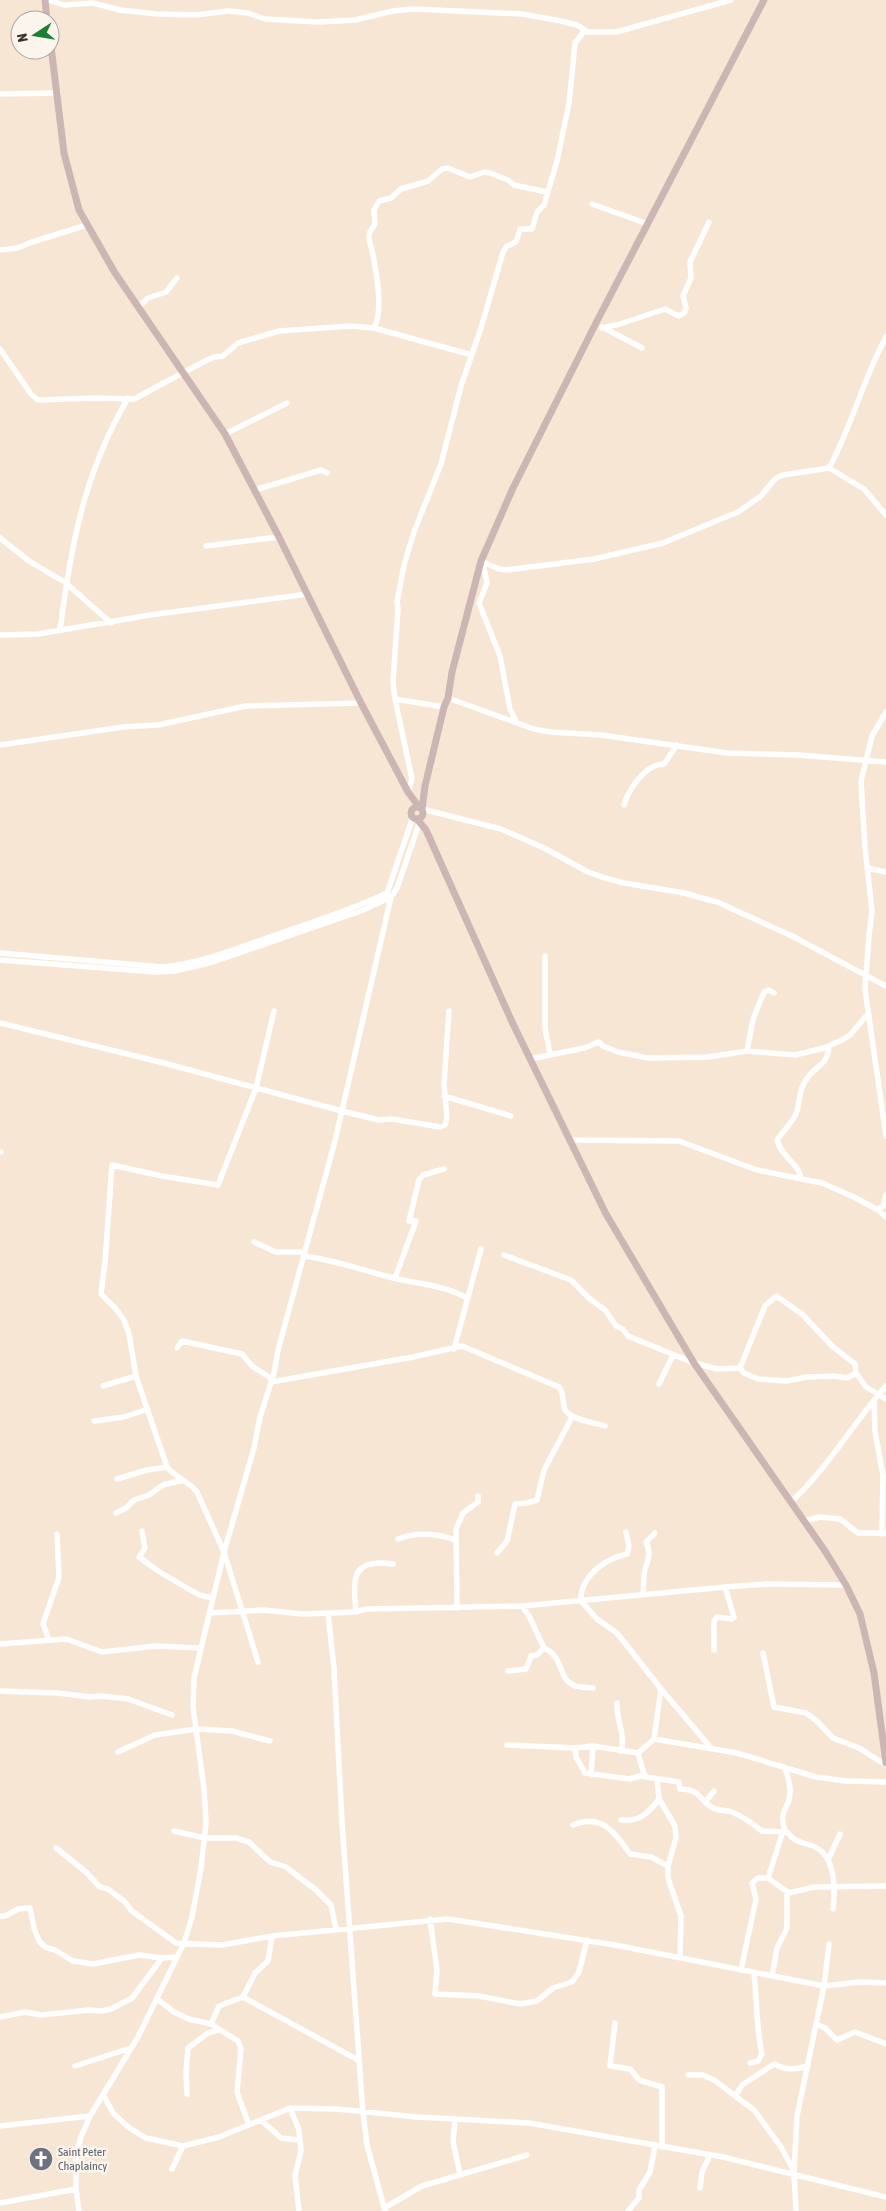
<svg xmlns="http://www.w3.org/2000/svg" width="886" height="2211" font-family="'Asap Condensed',sans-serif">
<rect width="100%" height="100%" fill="#f8e6d4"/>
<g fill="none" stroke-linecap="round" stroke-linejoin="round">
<path stroke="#fff" stroke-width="5.5" d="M 48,0 L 64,5 L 93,3 L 120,10 L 157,14 L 196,15 L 228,11 L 248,13 L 265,19 L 319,22 L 355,20 L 393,11 L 413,9 L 522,14 L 561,21 L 577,25 L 585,30 L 584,32 L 616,32 L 731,0
M 0,94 L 58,93
M 592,204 L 648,224
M 0,250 L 17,248 L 32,242 L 87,225
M 139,307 L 148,298 L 166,292 L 177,278
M 602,327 L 642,348
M 374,328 C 384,310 376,270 372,250 C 371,246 369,242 369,238 C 368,232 372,229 375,224 L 374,210 L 379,201 L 391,198 L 401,189 L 428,181 L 442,169 L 448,168 L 470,177 L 484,172 L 490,173 L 508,180 L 514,185 L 547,192
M 602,328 L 620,324 L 665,309 L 679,316 L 684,313 L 686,308 L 683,296 L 691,278 L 690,262 L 709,222
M 0,349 L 31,394 L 38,400 L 94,398 L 134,399 L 205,361 L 214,357 L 223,356 L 238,343 L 279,331 L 350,326 L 374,328 L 472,355
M 225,434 L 287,403
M 829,468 C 852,426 863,379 886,337
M 255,490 L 321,470 L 327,473
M 0,538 L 29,561 L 66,583 L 111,623
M 206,546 L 279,537
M 481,561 L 499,569 L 507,570 L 594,559 L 663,543 L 738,512 L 761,496 L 776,478 L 783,475 L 829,468 L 864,489 L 886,515
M 483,563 L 487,583 L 479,603 L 500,656 L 510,709 L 517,723
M 60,630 C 71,545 84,473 128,398
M 0,635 L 38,634 L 150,615 L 308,594
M 448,698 L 534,729 L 550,732 L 601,735 L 727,753 L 798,755 L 886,762
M 395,699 L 444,707
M 886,712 L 872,736 L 861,781 L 865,847 L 872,911 L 869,936 L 865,989 L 886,1136
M 0,745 L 123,727 L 158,725 L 246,706 L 361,703
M 408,792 L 412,779 L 395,699 L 393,681 L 398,609 L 397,602 L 404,565 L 414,532 L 441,464 L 461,386 L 481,328 L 503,252 L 507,246 L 516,242 L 520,229 L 532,229 L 537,212 L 544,205 L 557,161 L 569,103 L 575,43 L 585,30
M 624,805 C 629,789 645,764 664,764 L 677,745
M 422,809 L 501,829 L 546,849 L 588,872 L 605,878 L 624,883 L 684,893 L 717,902 L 792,936 L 886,986
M 867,868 L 886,872
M 0,953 L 163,967 C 205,963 245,945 284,932 C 319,920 354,909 387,893 L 413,817
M 545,956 L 545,1028 L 550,1054
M 0,960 L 155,972 L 175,971 L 213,962 L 361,911 L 391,897 L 397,888 L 421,818
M 0,1023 L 160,1062 L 342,1111 L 379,1120 L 392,1119 L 440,1127 L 445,1125 L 447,1118 L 444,1084 L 449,1011
M 747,1051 L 753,1019 L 764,992 L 769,990 L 774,993
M 530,1059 L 584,1048 L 599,1042 L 603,1046 L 618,1052 L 648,1058 L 708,1057 L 747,1051 L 795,1055 L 824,1048 L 842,1040 L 850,1035 L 867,1015
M 444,1096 L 511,1116
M 570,1140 L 679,1141 L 757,1170 L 822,1183 L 856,1198 L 878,1210 L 886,1217
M 0,1152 L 1,1152
M 801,1178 C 798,1162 781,1157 777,1140 C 783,1131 795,1120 797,1111 C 801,1097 798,1090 808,1077 C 819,1063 827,1066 829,1046
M 878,1210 L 883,1206 L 886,1195
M 254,1242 L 276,1252 L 305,1252
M 504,1255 L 571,1280 L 589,1298 L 606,1311 L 616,1326 L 623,1329 L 628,1336 L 694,1363 L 717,1369 L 740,1368 L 744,1373 L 758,1379 L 786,1381 L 807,1377 L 835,1376 L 847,1378 L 856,1373
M 304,1256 C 334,1260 363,1270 393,1278 C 417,1284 445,1285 467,1298
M 395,1278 L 416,1221 L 409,1221 L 419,1180 L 423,1175 L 444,1169
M 177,1348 L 182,1341 L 242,1354 L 252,1366 L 272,1379
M 454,1349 L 481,1249
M 740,1368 L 765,1306 L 776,1296 L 802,1314 L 832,1346 L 855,1364 L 856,1373 L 866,1387 L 886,1399
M 271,1382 L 413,1357 L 462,1346 L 559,1387 C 565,1395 562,1403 565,1410 C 570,1419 595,1423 605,1426
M 659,1384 L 673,1355
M 103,1386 L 136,1376
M 874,1400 L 875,1432 L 883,1475 L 882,1534
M 94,1421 L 124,1417 L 148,1409
M 117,1479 L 147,1470 L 167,1467
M 791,1502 C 828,1468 853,1423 886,1386
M 116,1513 L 126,1508 L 134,1500 L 149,1495 L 163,1485 L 183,1480
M 804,1521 L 820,1517 L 840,1519 L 858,1533 L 886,1533
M 142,1531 L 145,1548 L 139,1557 L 158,1571 L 199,1595 L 213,1598
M 626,1532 L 629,1546 L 627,1554 C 622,1556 617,1556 612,1559 C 597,1566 579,1582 581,1601 L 597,1619 L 617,1633 L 661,1689 L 712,1749
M 398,1539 C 416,1532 437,1533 455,1540
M 497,1553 L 507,1541 L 515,1504 L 527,1503 L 537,1500 L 544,1470 L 572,1417
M 643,1593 C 644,1586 643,1576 645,1569 C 649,1558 651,1553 646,1542 L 655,1533
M 522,1606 L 529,1616 L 544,1648 C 564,1657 558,1678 573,1685 C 579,1688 587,1687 593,1688
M 457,1608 L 456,1529 L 463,1513 L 478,1502 L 478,1496
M 356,1612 C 353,1578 351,1558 393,1564
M 209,1613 L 263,1610 L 303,1614 L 356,1612 L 366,1609 L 522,1606 L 725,1587 L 767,1584 L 846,1585
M 328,1613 L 334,1668 L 342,1823 L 363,2113 L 367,2145 L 385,2211
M 49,1640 L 43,1624 L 59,1577 L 57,1534
M 0,1644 L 66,1639 L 102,1652 L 156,1646 L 200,1648
M 714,1650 L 714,1621 L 717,1617 L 732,1619 L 734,1617 L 725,1587
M 763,1653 L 774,1707 L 806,1713 L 817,1721 L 833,1738 L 859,1748 L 886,1765
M 258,1662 L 224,1552 L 197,1492 C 189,1481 176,1478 167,1467 L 136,1376 L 129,1334 L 124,1320 L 116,1309 L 101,1294 L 105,1262 L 112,1165 L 162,1176 L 218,1185 L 256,1088 L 274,1011
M 508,1671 L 526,1669 L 531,1656 L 537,1655 L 544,1648
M 0,1691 L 58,1693 L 90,1697 L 101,1696 L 128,1699 L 172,1715
M 617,1703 C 616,1720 626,1735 621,1751
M 654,1739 L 661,1689
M 507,1745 L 575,1748 L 593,1746 L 638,1753
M 575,1748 L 576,1757 L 585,1773 L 630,1779 L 640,1776 L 679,1782 L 680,1789 C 703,1790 697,1799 713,1808 C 719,1811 726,1810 732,1812 C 744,1817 752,1823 762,1831 L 787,1832 C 797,1844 800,1841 813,1846 C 836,1855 835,1890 833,1909
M 118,1752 L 155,1735 L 197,1729 L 232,1731 L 270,1741
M 638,1753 L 654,1739 L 737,1753 L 816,1777 L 846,1781 L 886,1782
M 638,1753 L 644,1774 L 647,1777
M 785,1767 C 787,1775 791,1785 790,1794 C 789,1810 778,1809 785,1831
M 591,1775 L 593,1746
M 659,1799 L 675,1826 L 676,1838 L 668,1866 L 668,1878 L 681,1916 L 680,1958
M 706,1801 L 714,1791
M 621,1820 C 639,1822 648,1814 659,1799 L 657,1779
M 573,1825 C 601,1813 615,1832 630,1854 L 651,1857 L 668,1866
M 174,1831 L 205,1838 L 236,1838 L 249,1842 L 270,1862 L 286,1867 L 316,1890 L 331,1905 L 336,1929
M 56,1848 L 86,1872 L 100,1887 L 108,1889 L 125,1902 L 132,1911 L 176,1943 L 222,1945 L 272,1936 L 448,1919 L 615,1945 L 824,1986 L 860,1982 L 886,1983
M 828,1860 L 840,1834
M 768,1878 L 783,1831
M 0,1916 L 5,1916 L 18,1909 L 30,1908 L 34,1928 L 39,1941 L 45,1947 L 55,1950 L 73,1961 L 93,1964 L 139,1955 L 162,1958 L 177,1957
M 430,1919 L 437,1970 L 435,1994 L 479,1996 L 520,2004 L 537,2001 L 553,1988 L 572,1982 L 579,1972 L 587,1940
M 741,1970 L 756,1899 L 752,1883 L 758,1878 L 768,1878 L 789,1893 L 814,1887 L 886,1886
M 772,1976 L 777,1948 L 787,1928 L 787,1892
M 243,1997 L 358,2060
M 157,1999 L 174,2012 L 189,2019 L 211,2024 L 238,2041 L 241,2049 L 237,2092 L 249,2125
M 0,2017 L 25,2012 L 41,2015 L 89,2010 L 101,2011 L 111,2009 L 132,1998 L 162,1958
M 615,2023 L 610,2066 L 630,2069 L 639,2080 L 662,2087 L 662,2147
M 211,2024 L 219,2006 L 243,1997 L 255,1973 L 268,1961 L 272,1936
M 816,2024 L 825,2028 L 837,2040 L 855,2032 L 886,2044
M 750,2063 L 758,2061 L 762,2054 C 756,2027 757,2000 754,1973
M 75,2066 L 131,2048
M 688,2075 L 703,2075 L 714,2080 L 754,2110 L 781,2147 L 793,2169
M 187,2094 L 186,2072 L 188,2048 L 208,2033 L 218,2030
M 736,2095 L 742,2085 L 771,2066 L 775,2064 C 785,2071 798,2069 808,2066
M 104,2096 L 113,2113 L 128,2127 L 146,2138 L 183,2146 L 219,2137 L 290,2108 L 337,2109 L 417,2117 L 529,2123 L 723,2157 L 886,2197
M 290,2108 L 299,2130 L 301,2151 L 295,2175 L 299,2211
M 261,2120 L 281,2138 L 300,2140
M 455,2120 L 453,2142 L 460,2174
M 0,2126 L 90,2116
M 172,2169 L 183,2146
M 700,2188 L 702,2172 L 710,2155
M 0,2203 L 76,2189
M 384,2208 L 422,2186 L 527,2155
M 79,2211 L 76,2189 L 76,2154 L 81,2137 L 90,2116 L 138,2037 L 184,1943 L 192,1917 L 201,1868 L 206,1823 L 204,1789 L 193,1707 L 194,1678 L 224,1552 L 254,1448 L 260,1417 L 274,1373 L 278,1350 L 335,1141 L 391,897
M 628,2211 L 639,2198 L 639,2190 L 650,2172 L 655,2146
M 796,2211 L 794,2173 L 797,2116 L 824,1986 L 829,1944"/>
<path stroke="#cbb6b4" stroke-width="7" d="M 45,0 L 47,20
M 50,38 L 64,153 L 79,210 L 115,273 L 225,434 L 279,537 L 361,703 L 408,792 L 419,807
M411 813a6 6 0 1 1 12 0a6 6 0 1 1-12 0Z
M 422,809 L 425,786 L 444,707 L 448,698 L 452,672 L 481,561 L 513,488 L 596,323 L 764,0
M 417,819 L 426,830 L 513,1024 L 606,1214 L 694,1363 L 825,1551 L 846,1585 L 860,1614 L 874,1673 L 886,1763"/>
</g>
<defs>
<g id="church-disc" transform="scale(1.25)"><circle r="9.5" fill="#6b7280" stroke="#fcf5ee"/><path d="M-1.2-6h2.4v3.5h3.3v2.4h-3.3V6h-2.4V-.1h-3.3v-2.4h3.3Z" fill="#fff"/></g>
</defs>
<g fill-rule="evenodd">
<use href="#church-disc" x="41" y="2159"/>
</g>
<g text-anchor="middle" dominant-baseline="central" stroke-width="5" stroke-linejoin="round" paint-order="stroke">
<g font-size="12" fill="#5b616d" stroke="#fcf5ee" text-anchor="start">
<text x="58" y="2152">Saint Peter<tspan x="58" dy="14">Chaplaincy</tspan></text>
</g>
</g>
<g transform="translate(35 35) rotate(258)"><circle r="24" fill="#fcf5ee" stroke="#ada69f"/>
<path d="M0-4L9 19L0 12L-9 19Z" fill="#1b8033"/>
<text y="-8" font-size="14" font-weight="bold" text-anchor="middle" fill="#363029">N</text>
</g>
</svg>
